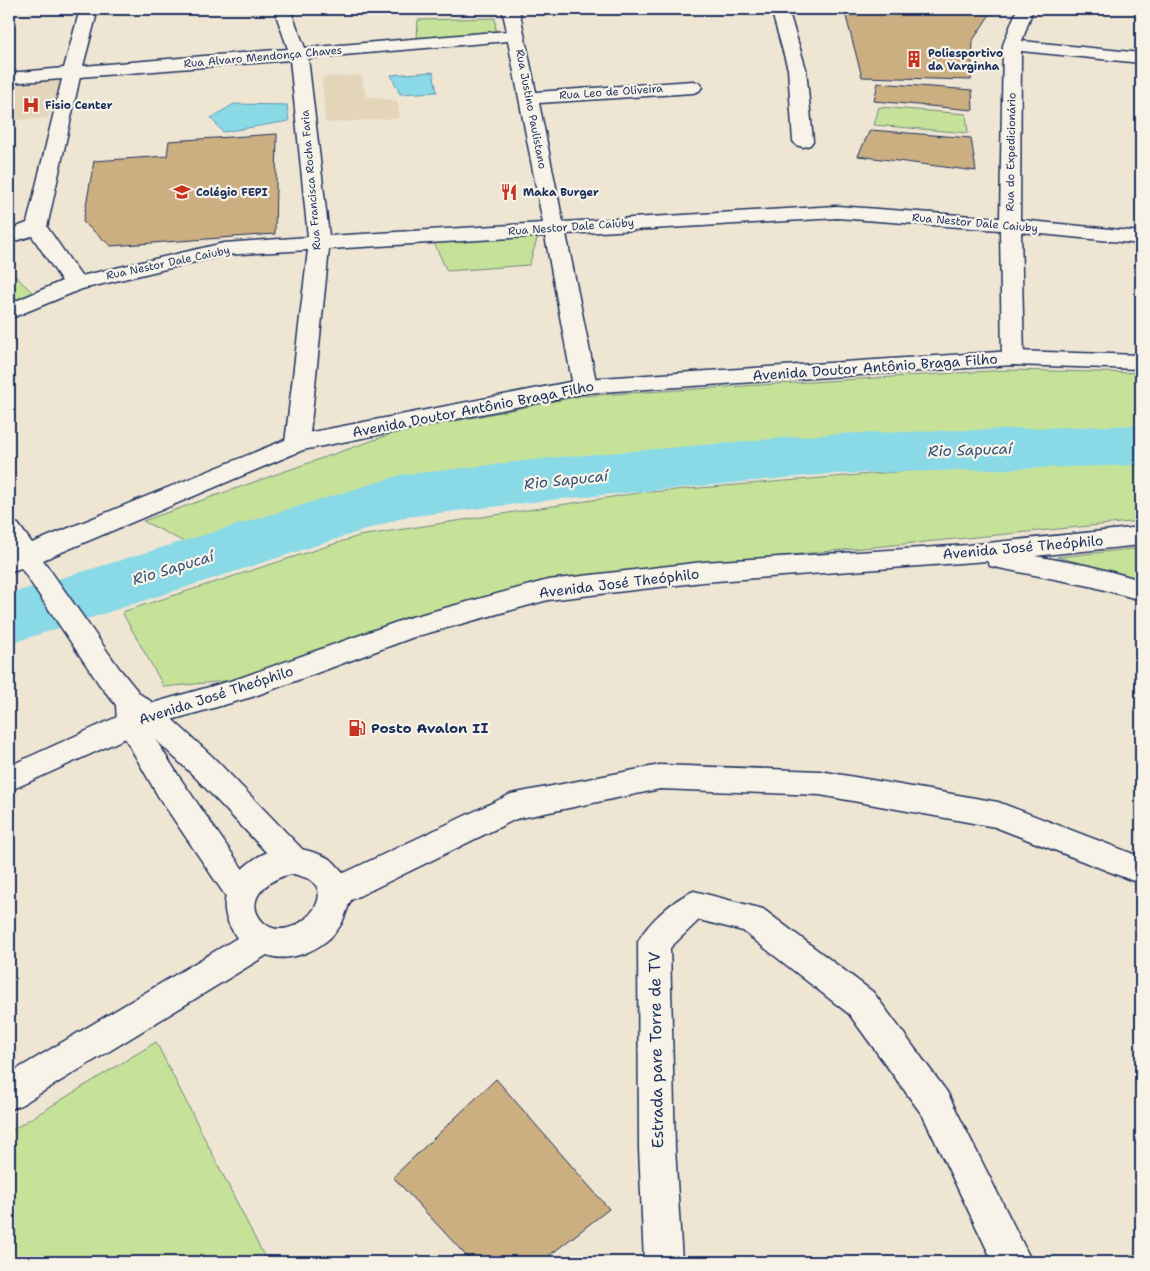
<svg xmlns="http://www.w3.org/2000/svg" width="1150" height="1271" font-family="'Shantell Sans',sans-serif">
<rect width="100%" height="100%" fill="#eee5d3"/>
<filter id="ink" filterUnits="userSpaceOnUse"><feTurbulence type="fractalNoise" baseFrequency=".02" numOctaves="2"/><feDisplacementMap in="SourceGraphic" scale="10" xChannelSelector="R" yChannelSelector="G"/><feConvolveMatrix kernelMatrix="1 2 1 2 8 2 1 2 1" color-interpolation-filters="sRGB"/></filter>
<g filter="url(#ink)">
<path fill="#e4d5ba" d="M 361,75 L 366,96 L 397,101 L 400,118 L 325,123 L 322,77 Z
M 65,77 L 48,118 L 9,120 L 9,91 L 11,81 Z"/>
<path fill="#c6e299" stroke="#70887c" d="M 495,18 L 496,33 L 417,39 L 418,20 Z
M 879,107 L 966,114 L 968,133 L 874,125 Z
M 538,236 L 529,265 L 447,271 L 434,243 Z
M 9,270 L 35,295 L 9,305 Z
M 1007,370 L 1141,373 L 1141,436 L 835,447 L 395,485 L 192,546 L 143,521 L 391,434 L 580,396 Z
M 1141,452 L 1141,521 L 770,557 L 543,581 L 235,680 L 164,687 L 122,612 L 359,536 L 638,493 Z
M 1141,548 L 1141,579 L 1057,557 Z
M 156,1042 L 267,1262 L 9,1262 L 9,1132 Z"/>
<path fill="#8ad9e7" stroke="#5e95b0" d="M 433,72 L 437,92 L 400,94 L 391,75 Z
M 234,104 L 287,105 L 289,121 L 223,132 L 211,118 Z"/>
<g fill="none" stroke-linecap="round" stroke-linejoin="round">
<path fill="#8ad9e7" fill-rule="evenodd" d="M 1141,425 L 1141,465 L 830,474 L 550,500 L 405,517 L 9,644 L 9,594 L 401,475 L 550,458 L 830,434 Z"/>
</g>
<path fill="#ccaf81" stroke="#1b2f5e" d="M 844,9 L 910,9 L 992,11 L 973,40 L 971,80 L 862,77 Z
M 878,83 L 972,90 L 973,110 L 874,101 Z
M 870,130 L 971,138 L 976,171 L 858,156 Z
M 277,134 L 275,234 L 111,246 L 83,222 L 94,161 L 167,156 L 169,141 Z
M 496,1079 L 609,1209 L 541,1262 L 472,1262 L 393,1177 Z"/>
<g fill="none" stroke-linecap="round" stroke-linejoin="round">
<g stroke="#1b2f5e" stroke-width="3">
<path id="minor" d="M 80,9 L 98,9 L 83,66 L 288,49 L 274,9 L 290,9 L 305,48 L 507,31 L 502,9 L 519,9 L 536,92 L 693,81 L 699,83 L 702,87 L 699,91 L 693,93 L 539,103 L 563,222 L 837,206 L 1000,218 L 1003,45 L 1017,9 L 1033,9 L 1022,41 L 1141,53 L 1141,63 L 1021,51 L 1020,220 L 1141,232 L 1141,244 L 1021,232 L 1024,358 L 1021,363 L 1013,365 L 1005,363 L 1002,358 L 1000,230 L 837,218 L 566,234 L 597,386 L 593,391 L 585,393 L 577,391 L 573,386 L 545,236 L 329,249 L 309,443 L 306,449 L 297,451 L 288,449 L 285,443 L 308,250 L 224,255 L 82,289 L 9,319 L 9,304 L 62,281 L 32,236 L 9,243 L 9,230 L 27,223 L 62,79 L 9,83 L 9,73 L 64,68 ZM 508,41 L 543,223 L 329,236 L 308,58 ZM 290,60 L 308,237 L 224,243 L 81,276 L 47,227 L 80,77 Z
M 771,9 L 788,9 L 806,69 L 813,141 L 810,145 L 803,147 L 796,145 L 793,141 L 788,69 Z
M 1141,527 L 1141,545 L 1035,556 L 1090,566 L 1141,580 L 1141,600 L 1090,586 L 999,568 L 990,566 L 987,561 L 703,582 L 548,600 L 414,637 L 252,697 L 157,724 L 9,791 L 9,766 L 139,707 L 237,679 L 408,618 L 548,580 L 703,562 L 968,545 Z
M 27,547 L 36,549 L 40,556 L 36,563 L 9,572 L 9,553 Z
M 694,891 L 763,909 L 873,992 L 947,1092 L 1032,1262 L 993,1262 L 923,1116 L 849,1014 L 743,931 L 699,920 L 670,948 L 675,1148 L 682,1262 L 644,1262 L 639,1148 L 638,942 C 646,924 675,898 694,891 Z"/>
</g>
<g stroke="#1b2f5e" stroke-width="3">
<path id="major" d="M 1013,351 L 1141,355 L 1141,369 L 1013,365 L 585,393 L 303,450 L 43,560 L 119,668 L 140,694 L 159,707 L 214,758 L 305,852 L 310,861 L 305,870 L 294,874 L 283,870 L 194,776 L 156,740 L 180,778 L 253,884 L 258,894 L 253,904 L 242,908 L 231,904 L 158,796 L 121,731 L 117,723 L 116,705 L 99,684 L 9,550 L 9,521 L 18,524 L 32,543 L 297,435 L 585,379 Z"/>
</g>
<g stroke="#1b2f5e" stroke-width="3">
<path id="highway" d="M 660,765 L 820,771 L 998,802 L 1141,857 L 1141,884 L 995,827 L 820,795 L 660,789 L 516,819 L 351,900 C 347,908 345,918 340,926 C 326,948 292,964 267,955 L 21,1105 L 9,1110 L 9,1074 L 237,938 C 232,930 226,921 225,910 C 221,878 262,844 294,848 C 304,849 321,854 330,859 C 335,862 339,869 344,873 L 511,794 ZM 294,874 C 299,876 305,877 309,879 C 342,899 282,953 259,917 C 245,895 275,875 294,874 Z"/>
</g>
<use href="#minor" fill="#f7f3e8" fill-rule="evenodd"/>
<use href="#major" fill="#f7f3e8" fill-rule="evenodd"/>
<use href="#highway" fill="#f7f3e8" fill-rule="evenodd"/>
</g>
</g>
<defs>
<g id="building-bare" transform="scale(1.35)"><path d="M-4-6H4V6H1V3H-1V6H-4ZM-2.5-4.3h1.7v1.8h-1.7ZM.8-4.3h1.7v1.8H.8ZM-2.5-1h1.7V.8h-1.7ZM.8-1h1.7V.8H.8Z" fill="#c8321e" stroke="#f7f3e8" stroke-width="2.5" paint-order="stroke"/></g>
<g id="hospital-bare" transform="scale(1.35)"><path d="M-5-5h3v3.5h4V-5h3V5h-3V1.5h-4V5h-3Z" fill="#c8321e" stroke="#f7f3e8" stroke-width="2.5" paint-order="stroke"/></g>
<g id="school-bare" transform="scale(1.35)"><path d="M0-5L7-2L0 1L-7-2ZM-4 1L0 2.5L4 1V4Q0 6-4 4Z" fill="#c8321e" stroke="#f7f3e8" stroke-width="2.5" paint-order="stroke"/></g>
<g id="restaurant-bare" transform="scale(1.35)"><path d="M-5-6h1v4h1v-4h1v4h1v-4h1v5L-1.5 .5V6h-2V.5L-5-1ZM5-6V6H3V1.5H1.5Q1.5-4 5-6Z" fill="#c8321e" stroke="#f7f3e8" stroke-width="2.5" paint-order="stroke"/></g>
<g id="fuel-bare" transform="scale(1.35)"><path d="M-5.5-6h7V0h2V4h1.3V-2.5L3-4.5l.8-.8L6-3V5H2.5V1h-1V6h-7ZM-4.2-4.7v3.2H.2V-4.7Z" fill="#c8321e" stroke="#f7f3e8" stroke-width="2.5" paint-order="stroke"/></g>
</defs>
<g fill-rule="evenodd">
<use href="#building-bare" x="914" y="59"/>
<use href="#hospital-bare" x="31" y="105"/>
<use href="#school-bare" x="182" y="192"/>
<use href="#restaurant-bare" x="509" y="192"/>
<use href="#fuel-bare" x="357" y="728"/>
</g>
<g text-anchor="middle" dominant-baseline="central" stroke-width="4.5" stroke-linejoin="round" paint-order="stroke">
<g font-size="11" font-weight="bold" fill="#1b2f5e" stroke="#f7f3e8" text-anchor="start">
<text x="928" y="53">Poliesportivo<tspan x="928" dy="13">da Varginha</tspan></text>
<text x="45" y="105">Fisio Center</text>
<text x="196" y="192">Colégio FEPI</text>
<text x="523" y="192">Maka Burger</text>
</g>
<g font-size="11" fill="#1b2f5e" stroke="#f7f3e8">
<text transform="translate(263 57) rotate(-5)">Rua Alvaro Mendonça Chaves</text>
<text transform="translate(611 92) rotate(-4)">Rua Leo de Oliveira</text>
<text transform="translate(531 109) rotate(79)">Rua Justino Paulistano</text>
<text transform="translate(1011 152) rotate(-89)">Rua do Expedicionário</text>
<text transform="translate(311 180) rotate(-95)">Rua Francisca Rocha Faria</text>
<text transform="translate(975 223) rotate(5)">Rua Nestor Dale Caiuby</text>
<text transform="translate(571 227) rotate(-4)">Rua Nestor Dale Caiuby</text>
<text transform="translate(168 263) rotate(-12)">Rua Nestor Dale Caiuby</text>
</g>
<g font-size="14" fill="#1b2f5e" stroke="#f7f3e8">
<text transform="translate(875 367) rotate(-4)">Avenida Doutor Antônio Braga Filho</text>
<text transform="translate(473 409) rotate(-11)">Avenida Doutor Antônio Braga Filho</text>
<text transform="translate(1023 547) rotate(-5)">Avenida José Theóphilo</text>
<text transform="translate(619 583) rotate(-7)">Avenida José Theóphilo</text>
<text transform="translate(216 695) rotate(-18)">Avenida José Theóphilo</text>
</g>
<g font-size="14" font-weight="bold" fill="#1b2f5e" stroke="#f7f3e8" text-anchor="start">
<text x="371" y="728">Posto Avalon II</text>
</g>
<g font-size="15" font-style="italic" fill="#315179" stroke="#f7f3e8">
<text transform="translate(970 450) rotate(-2)">Rio Sapucaí</text>
<text transform="translate(566 480) rotate(-6)">Rio Sapucaí</text>
<text transform="translate(173 568) rotate(-17)">Rio Sapucaí</text>
</g>
<g font-size="16" fill="#1b2f5e" stroke="#f7f3e8">
<text transform="translate(656 1050) rotate(-91)">Estrada pare Torre de TV</text>
</g>
</g>
<rect width="1150" height="1271" fill="none" stroke="#f7f3e8" stroke-width="30"/>
<rect x="15" y="15" width="1120" height="1241" fill="none" stroke="#1b2f5e" stroke-width="2" filter="url(#ink)"/>
</svg>
